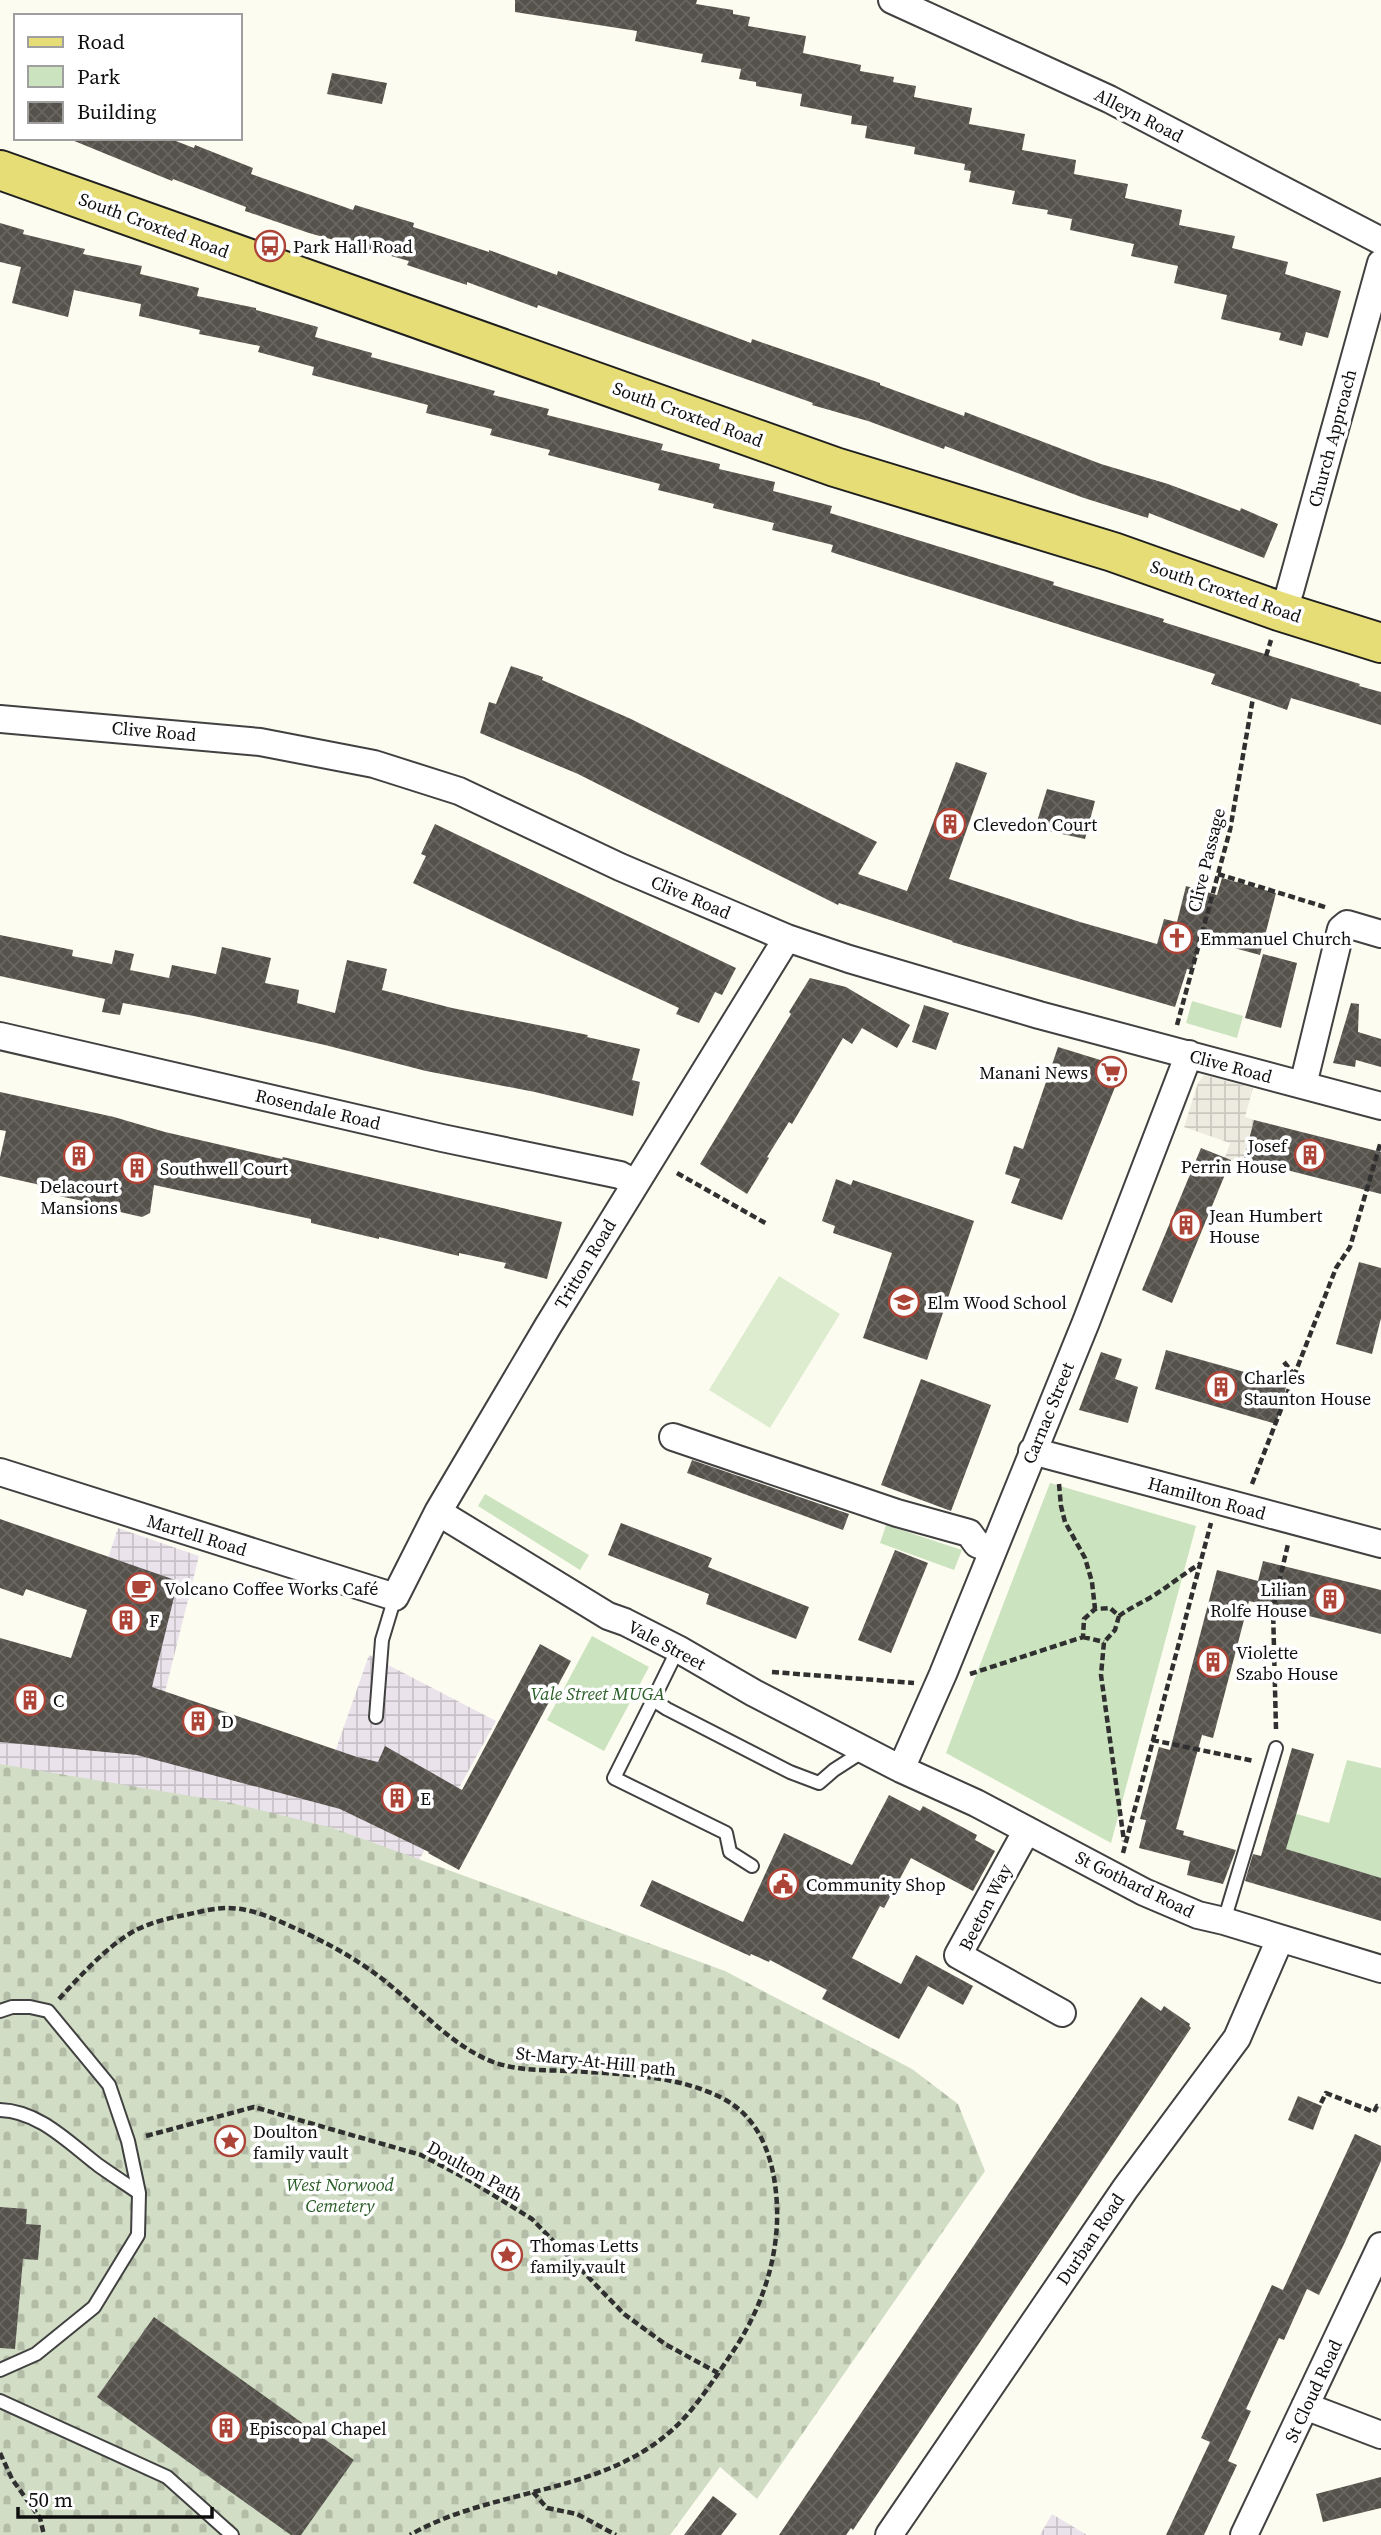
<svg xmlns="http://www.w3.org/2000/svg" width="1381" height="2535" font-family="'Source Serif 4',serif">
<defs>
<pattern id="industrial-grid" width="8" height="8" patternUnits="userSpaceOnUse" patternTransform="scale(1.75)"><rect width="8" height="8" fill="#ebe3eb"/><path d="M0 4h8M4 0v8" fill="none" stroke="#c8c2c8"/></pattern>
<pattern id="cemetery-stones" width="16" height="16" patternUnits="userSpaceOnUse" patternTransform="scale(1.75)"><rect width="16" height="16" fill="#d1ddc4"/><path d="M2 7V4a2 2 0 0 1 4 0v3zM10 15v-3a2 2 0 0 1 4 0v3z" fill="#b2bca7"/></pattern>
<pattern id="plaza-grid" width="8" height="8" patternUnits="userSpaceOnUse" patternTransform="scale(1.75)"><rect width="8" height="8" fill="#edebe0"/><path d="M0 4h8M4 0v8" fill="none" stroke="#cac8bf"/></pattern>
<pattern id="building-cross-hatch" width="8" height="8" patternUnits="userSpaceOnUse" patternTransform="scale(1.75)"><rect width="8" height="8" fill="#55514b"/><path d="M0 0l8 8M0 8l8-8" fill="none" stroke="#696561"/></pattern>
</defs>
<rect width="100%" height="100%" fill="#fdfcf0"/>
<path fill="url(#industrial-grid)" d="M 118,1528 L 199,1556 L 164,1696 L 335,1752 L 369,1655 L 496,1721 L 419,1860 L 333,1828 L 0,1764 L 0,1640 L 72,1667 Z
M 1052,2514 L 1087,2535 L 1040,2535 Z"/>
<path fill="#cbe3be" d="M 1192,1001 L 1243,1016 L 1237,1038 L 1186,1023 Z
M 1050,1483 L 1196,1526 L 1111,1843 L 946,1753 Z
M 485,1494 L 589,1555 L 580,1570 L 478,1506 Z
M 886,1525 L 962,1550 L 954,1570 L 880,1543 Z
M 592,1636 L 649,1667 L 604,1751 L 547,1720 Z
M 1347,1760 L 1381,1768 L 1381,1878 L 1265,1843 L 1275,1808 L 1329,1823 Z"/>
<path fill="url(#cemetery-stones)" d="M 0,1764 L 227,1802 L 333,1828 L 725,1971 L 912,2069 L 958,2104 L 985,2171 L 757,2499 L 720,2467 L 670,2535 L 0,2535 Z"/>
<path fill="#ddeccf" d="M 779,1276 L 840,1314 L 770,1428 L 709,1390 Z"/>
<path fill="url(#plaza-grid)" d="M 1204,1075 L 1253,1088 L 1245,1117 L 1254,1120 L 1242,1164 L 1225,1158 L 1230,1143 L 1184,1127 L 1198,1083 Z"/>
<path fill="url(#building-cross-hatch)" d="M 515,0 L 697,0 L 696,4 L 733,10 L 733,14 L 750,17 L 748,26 L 806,36 L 803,53 L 861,65 L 860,71 L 894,77 L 893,82 L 916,86 L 914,97 L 972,108 L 969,124 L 1025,134 L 1022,150 L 1076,160 L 1074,174 L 1128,184 L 1125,198 L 1182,210 L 1179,225 L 1235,236 L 1232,248 L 1288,262 L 1285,274 L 1341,291 L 1328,338 L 1306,332 L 1302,346 L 1279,340 L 1281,333 L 1221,319 L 1227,295 L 1174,283 L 1178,266 L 1131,256 L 1134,244 L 1070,230 L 1072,219 L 1047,214 L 1048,210 L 1012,204 L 1015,191 L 969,182 L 971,171 L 964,170 L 965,164 L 914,154 L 915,147 L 865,138 L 867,126 L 851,124 L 852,116 L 800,106 L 802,94 L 756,86 L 756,82 L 739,79 L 741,69 L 701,62 L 703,54 L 635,41 L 637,31 L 515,12 Z
M 332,73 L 387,83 L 382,104 L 327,94 Z
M 67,138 L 168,138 L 194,148 L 195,145 L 253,168 L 251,174 L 353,210 L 355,205 L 414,223 L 413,227 L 489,252 L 489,250 L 557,275 L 558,271 L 751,343 L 752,339 L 880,383 L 880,385 L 964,416 L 965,412 L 1101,464 L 1168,484 L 1240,511 L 1241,508 L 1278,524 L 1264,558 L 1149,513 L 1148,518 L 1084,498 L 945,446 L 944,449 L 868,421 L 812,405 L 813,403 L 538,305 L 537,308 L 467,282 L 467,285 L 407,265 L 409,261 L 309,233 L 245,211 L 246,207 L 173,179 L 172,181 Z
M 0,223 L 24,230 L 23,234 L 85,249 L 83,254 L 142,266 L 140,274 L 199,288 L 197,296 L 256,308 L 256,310 L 318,327 L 315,337 L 372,353 L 371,357 L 495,391 L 493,395 L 549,409 L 547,415 L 663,444 L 661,450 L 720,464 L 719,469 L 775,482 L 773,491 L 832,506 L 830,513 L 1054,582 L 1053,585 L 1164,619 L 1163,622 L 1360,684 L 1359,686 L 1381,692 L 1381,725 L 1291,698 L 1287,710 L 1253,698 L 1211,684 L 1215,674 L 831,552 L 833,545 L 772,530 L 774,523 L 713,508 L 714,504 L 658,490 L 660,484 L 548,455 L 550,450 L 490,435 L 492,429 L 426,413 L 428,405 L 312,375 L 314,367 L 258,352 L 260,346 L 199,334 L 200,330 L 139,316 L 141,304 L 74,290 L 68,317 L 12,303 L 21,267 L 0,262 Z
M 511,666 L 543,677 L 542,680 L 631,719 L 877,842 L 858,874 L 907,891 L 956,762 L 987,773 L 949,879 L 1080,922 L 1157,944 L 1164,919 L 1177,922 L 1186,886 L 1217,895 L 1222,878 L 1276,893 L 1260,955 L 1201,939 L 1192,970 L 1187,969 L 1175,1007 L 952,942 L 953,941 L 839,903 L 838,905 L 578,774 L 480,733 L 489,702 L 496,704 Z
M 1047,789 L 1095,801 L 1085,839 L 1035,828 Z
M 435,824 L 736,968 L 722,995 L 715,992 L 699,1023 L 676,1014 L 679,1008 L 636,988 L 413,883 L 426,856 L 421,854 Z
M 0,935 L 73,950 L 72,956 L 112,964 L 115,950 L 134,954 L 130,970 L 169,978 L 172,965 L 216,974 L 222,947 L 271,958 L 265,983 L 299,990 L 297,1003 L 335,1013 L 347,960 L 387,969 L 382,990 L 452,1008 L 588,1035 L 587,1037 L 640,1049 L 632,1080 L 640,1082 L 633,1116 L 535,1092 L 426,1071 L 325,1045 L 194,1016 L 123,1003 L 120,1015 L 102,1012 L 105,999 L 0,976 Z
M 1263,954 L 1297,963 L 1281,1028 L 1245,1018 Z
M 810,978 L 846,987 L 910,1025 L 897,1048 L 862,1028 L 852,1044 L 843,1038 L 792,1124 L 789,1122 L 767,1157 L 769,1158 L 747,1194 L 700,1164 L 791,1014 L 789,1012 Z
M 1351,1003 L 1359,1004 L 1358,1032 L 1381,1039 L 1381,1067 L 1356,1060 L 1355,1067 L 1333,1063 Z
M 924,1005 L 949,1013 L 936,1050 L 912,1042 Z
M 1058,1047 L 1123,1067 L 1062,1220 L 1011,1203 L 1020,1179 L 1005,1174 L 1014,1146 L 1023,1149 Z
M 0,1092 L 114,1117 L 165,1132 L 282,1159 L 283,1157 L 322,1166 L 562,1222 L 547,1279 L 504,1268 L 506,1263 L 459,1253 L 459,1256 L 379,1237 L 379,1239 L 311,1223 L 311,1219 L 154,1185 L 150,1213 L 142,1217 L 107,1209 L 108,1206 L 44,1193 L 45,1186 L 0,1176 L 0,1158 L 6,1131 L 0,1130 Z
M 1254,1120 L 1381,1152 L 1381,1194 L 1244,1159 Z
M 1201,1148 L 1231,1160 L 1172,1303 L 1142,1290 Z
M 836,1179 L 851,1185 L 853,1180 L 974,1221 L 927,1360 L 863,1338 L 892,1253 L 833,1233 L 835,1226 L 822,1221 Z
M 1359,1262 L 1381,1268 L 1381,1318 L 1372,1354 L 1336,1344 Z
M 1166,1350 L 1287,1384 L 1276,1424 L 1155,1389 Z
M 1101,1352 L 1122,1359 L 1115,1379 L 1138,1387 L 1128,1423 L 1079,1410 Z
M 921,1379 L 991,1405 L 951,1511 L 881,1485 Z
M 692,1460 L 849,1514 L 843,1530 L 687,1473 Z
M 0,1519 L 178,1581 L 152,1687 L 357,1757 L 378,1762 L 385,1746 L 462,1790 L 540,1644 L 571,1661 L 459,1870 L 428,1853 L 429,1852 L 340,1809 L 137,1755 L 0,1742 L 0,1638 L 71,1658 L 87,1610 L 26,1589 L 23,1596 L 0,1588 Z
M 621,1523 L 712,1558 L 708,1567 L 809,1607 L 796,1639 L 706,1604 L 709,1594 L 608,1555 Z
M 895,1550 L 928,1563 L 891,1653 L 858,1640 Z
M 1263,1561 L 1381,1590 L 1381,1634 L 1249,1601 L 1213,1738 L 1202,1735 L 1176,1829 L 1184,1831 L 1183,1835 L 1236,1850 L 1223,1884 L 1187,1875 L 1190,1861 L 1139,1848 L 1146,1820 L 1140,1819 L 1159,1747 L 1170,1750 L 1217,1570 L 1258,1581 Z
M 1292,1748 L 1314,1754 L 1286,1849 L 1381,1878 L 1381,1921 L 1245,1881 L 1253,1854 L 1261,1856 Z
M 889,1795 L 920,1811 L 923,1806 L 977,1835 L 975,1840 L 995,1851 L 973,1891 L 911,1858 L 884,1908 L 880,1906 L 852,1958 L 901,1984 L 916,1955 L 973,1986 L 963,2005 L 928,1986 L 899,2039 L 822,1999 L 827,1990 L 770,1960 L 769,1962 L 751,1954 L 750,1956 L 640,1906 L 652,1880 L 743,1922 L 784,1833 L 852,1865 Z
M 1141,1997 L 1161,2011 L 1164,2006 L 1190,2024 L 1189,2026 L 1191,2028 L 978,2345 L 853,2530 L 851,2528 L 846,2535 L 779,2535 Z
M 1298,2096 L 1322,2106 L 1313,2130 L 1288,2120 Z
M 1355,2134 L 1381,2146 L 1381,2161 L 1345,2242 L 1319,2295 L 1307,2289 L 1284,2340 L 1279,2338 L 1246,2409 L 1251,2411 L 1228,2461 L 1237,2465 L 1204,2535 L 1166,2535 L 1210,2442 L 1201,2438 L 1272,2285 L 1283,2290 Z
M 0,2207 L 27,2209 L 26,2224 L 41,2225 L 38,2260 L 23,2259 L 15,2349 L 0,2348 Z
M 154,2317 L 354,2460 L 301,2535 L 291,2535 L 97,2397 Z
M 1381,2477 L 1381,2508 L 1323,2522 L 1316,2494 Z
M 713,2496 L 737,2514 L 721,2535 L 684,2535 Z"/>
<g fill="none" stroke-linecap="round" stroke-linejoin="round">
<g stroke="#414141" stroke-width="16">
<path id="service" d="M 678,1649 L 653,1700 L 667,1709 L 790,1772 L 819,1783 L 834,1770 L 865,1750
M 653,1700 L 614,1778 L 726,1833 L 730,1852 L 752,1866
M 376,1717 L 382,1640 L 395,1597
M 1224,1921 L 1276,1748
M 0,2011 L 12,2007 L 30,2007 L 48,2011 L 109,2085 L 128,2141 L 139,2193
M 0,2110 C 39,2111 69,2143 98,2165 C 112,2175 126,2184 139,2193 L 138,2235 L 94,2307 L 36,2354 L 0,2370
M 0,2401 L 167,2477 L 232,2535"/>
</g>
<g stroke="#414141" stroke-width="30">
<path id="minor" d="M 892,0 L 1109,99 L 1381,241
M 1279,611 L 1287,600 L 1290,591 L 1381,263
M 0,719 L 260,742 L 374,764 L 459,791 L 620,867 L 787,938 L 849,959 L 1039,1015 L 1381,1106
M 0,1036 L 442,1138 L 620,1175 L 635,1183
M 1303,1085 L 1341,929 L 1347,924 L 1381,934
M 673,1437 L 897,1513 L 969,1533 L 977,1544 L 993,1550
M 1032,1451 L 1381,1544
M 0,1472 L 395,1597 L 438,1512 L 548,1326 L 787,938
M 438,1512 L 608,1616 L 625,1622 L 678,1649 L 754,1693 L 901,1769 L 976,1803 L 1144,1892 L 1198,1915 L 1224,1921 L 1381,1969
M 901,1769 L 943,1674 L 1086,1322 L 1189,1054
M 1027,1830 L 958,1955 L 1062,2013
M 1305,2406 L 1381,2435
M 889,2535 L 1125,2189 L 1237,2038 L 1280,1939
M 1244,2535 L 1381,2246"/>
</g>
<g stroke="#1f1f1f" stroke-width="42">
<path id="primary" d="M 0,170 L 835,467 L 1113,552 L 1279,611 L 1381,643"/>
</g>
<path stroke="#303030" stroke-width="4.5" stroke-dasharray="7 3.5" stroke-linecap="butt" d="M 1266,656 L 1271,640
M 1218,874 L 1328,908
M 1177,1025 L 1230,830 L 1253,698
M 677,1173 L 767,1224
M 1284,1362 L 1295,1376
M 1059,1484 L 1061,1506 L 1065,1522 L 1085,1558 L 1092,1582 L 1095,1609
M 1252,1484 L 1336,1268 L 1350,1247 L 1381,1141
M 1119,1616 L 1115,1630 L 1104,1642 L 1101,1675 L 1124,1841
M 1083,1637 L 1104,1642
M 772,1672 L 914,1683
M 970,1674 L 1083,1637 L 1084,1619 L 1095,1609 L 1110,1608 L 1119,1616 C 1130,1608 1141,1603 1153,1596 C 1169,1586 1183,1574 1200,1564
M 1276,1729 L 1273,1608 L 1288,1544
M 1152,1740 L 1254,1761
M 1123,1853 L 1211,1523
M 59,1999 C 80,1976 110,1943 138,1929 C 153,1922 169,1918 185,1915 C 199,1912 213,1908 227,1908 C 249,1908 268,1916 288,1925 C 324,1941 360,1960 391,1986 C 423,2012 454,2047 493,2062 C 518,2071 544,2070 570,2071 C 620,2074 677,2075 722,2098 C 763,2119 775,2164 777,2206 C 779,2259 761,2310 732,2353 C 714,2379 695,2410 671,2431 C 599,2495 491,2488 410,2535
M 1321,2103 L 1326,2093 L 1374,2112 L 1377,2106 L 1381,2107
M 146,2136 L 254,2107 L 421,2155 L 469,2180 L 532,2219 L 624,2314 L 665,2344 L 718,2373
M 0,2453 L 12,2479 L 40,2518 L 44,2535
M 533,2492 L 547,2508 L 577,2514 L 616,2535"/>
<use href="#service" stroke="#fff" stroke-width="12"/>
<use href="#minor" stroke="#fff" stroke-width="26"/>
<use href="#primary" stroke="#e7dd77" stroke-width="38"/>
</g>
<defs>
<g id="bus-ring" transform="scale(1.575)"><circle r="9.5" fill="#fff" stroke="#ac4538" stroke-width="1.5"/><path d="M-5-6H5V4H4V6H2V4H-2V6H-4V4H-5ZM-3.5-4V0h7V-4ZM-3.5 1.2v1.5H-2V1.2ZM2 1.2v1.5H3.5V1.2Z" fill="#ac4538"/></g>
<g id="building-ring" transform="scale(1.575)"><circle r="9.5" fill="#fff" stroke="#ac4538" stroke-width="1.5"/><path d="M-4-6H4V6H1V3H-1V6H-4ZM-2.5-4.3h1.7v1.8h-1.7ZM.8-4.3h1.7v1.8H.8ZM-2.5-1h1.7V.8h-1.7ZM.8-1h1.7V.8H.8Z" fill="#ac4538"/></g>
<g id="church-ring" transform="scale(1.575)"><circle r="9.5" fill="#fff" stroke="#ac4538" stroke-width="1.5"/><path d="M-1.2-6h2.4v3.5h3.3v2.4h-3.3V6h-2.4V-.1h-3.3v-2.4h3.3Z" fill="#ac4538"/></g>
<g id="supermarket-ring" transform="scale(1.575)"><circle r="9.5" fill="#fff" stroke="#ac4538" stroke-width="1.5"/><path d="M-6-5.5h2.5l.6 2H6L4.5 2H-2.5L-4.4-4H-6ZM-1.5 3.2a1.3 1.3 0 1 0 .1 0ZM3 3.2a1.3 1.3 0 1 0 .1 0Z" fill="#ac4538"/></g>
<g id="school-ring" transform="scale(1.575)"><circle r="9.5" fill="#fff" stroke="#ac4538" stroke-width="1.5"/><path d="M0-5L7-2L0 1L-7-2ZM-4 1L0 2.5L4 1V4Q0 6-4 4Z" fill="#ac4538"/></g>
<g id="cafe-ring" transform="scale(1.575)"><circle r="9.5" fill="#fff" stroke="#ac4538" stroke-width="1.5"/><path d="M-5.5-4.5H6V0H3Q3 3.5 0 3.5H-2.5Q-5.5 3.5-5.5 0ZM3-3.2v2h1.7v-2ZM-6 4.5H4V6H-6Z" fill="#ac4538"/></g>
<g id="civic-ring" transform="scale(1.575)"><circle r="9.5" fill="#fff" stroke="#ac4538" stroke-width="1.5"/><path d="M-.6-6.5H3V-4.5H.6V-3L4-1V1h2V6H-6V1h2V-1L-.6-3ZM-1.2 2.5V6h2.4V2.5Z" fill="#ac4538"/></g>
<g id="sight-ring" transform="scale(1.575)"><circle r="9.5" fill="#fff" stroke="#ac4538" stroke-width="1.5"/><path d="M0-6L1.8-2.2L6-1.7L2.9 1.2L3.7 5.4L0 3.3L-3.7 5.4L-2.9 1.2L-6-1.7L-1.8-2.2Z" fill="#ac4538"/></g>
</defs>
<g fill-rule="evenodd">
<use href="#bus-ring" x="270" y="246"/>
<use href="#building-ring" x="950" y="824"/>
<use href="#church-ring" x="1177" y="938"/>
<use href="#supermarket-ring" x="1111" y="1072"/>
<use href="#building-ring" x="1310" y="1155"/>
<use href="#building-ring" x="79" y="1156"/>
<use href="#building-ring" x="137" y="1168"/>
<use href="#building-ring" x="1186" y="1225"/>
<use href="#school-ring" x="904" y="1302"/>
<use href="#building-ring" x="1221" y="1387"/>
<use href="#cafe-ring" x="141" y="1588"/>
<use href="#building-ring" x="1330" y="1599"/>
<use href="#building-ring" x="126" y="1620"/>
<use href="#building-ring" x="1213" y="1662"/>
<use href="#building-ring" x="30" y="1700"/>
<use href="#building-ring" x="198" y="1721"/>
<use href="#building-ring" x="397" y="1798"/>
<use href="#civic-ring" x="783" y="1884"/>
<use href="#sight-ring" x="230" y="2141"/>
<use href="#sight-ring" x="507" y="2255"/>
<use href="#building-ring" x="226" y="2428"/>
</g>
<g text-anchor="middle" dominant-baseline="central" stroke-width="7" stroke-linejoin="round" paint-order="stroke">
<g font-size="18" fill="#0e0e0e" stroke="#fff">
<text transform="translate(1139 115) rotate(27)">Alleyn Road</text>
<text transform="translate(154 225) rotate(20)">South Croxted Road</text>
<text transform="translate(688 414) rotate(20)">South Croxted Road</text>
<text transform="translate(1332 438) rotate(-75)">Church Approach</text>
<text transform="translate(1226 591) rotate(19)">South Croxted Road</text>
<text transform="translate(154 731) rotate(5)">Clive Road</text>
<text transform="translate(1206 860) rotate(-76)">Clive Passage</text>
<text transform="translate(691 897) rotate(23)">Clive Road</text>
<text transform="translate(1231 1066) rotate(15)">Clive Road</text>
<text transform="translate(318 1109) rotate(13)">Rosendale Road</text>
<text transform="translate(585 1264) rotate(-59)">Tritton Road</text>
<text transform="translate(1048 1413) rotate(-68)">Carnac Street</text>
<text transform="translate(1207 1498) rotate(15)">Hamilton Road</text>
<text transform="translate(197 1535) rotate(17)">Martell Road</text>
<text transform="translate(667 1645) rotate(28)">Vale Street</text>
<text transform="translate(1135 1884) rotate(26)">St Gothard Road</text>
<text transform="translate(985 1907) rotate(-63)">Beeton Way</text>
<text transform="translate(596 2061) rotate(6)">St-Mary-At-Hill path</text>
<text transform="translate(475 2171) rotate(29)">Doulton Path</text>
<text transform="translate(1090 2239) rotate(-56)">Durban Road</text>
<text transform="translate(1313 2391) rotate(-65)">St Cloud Road</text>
</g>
<g font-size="18" fill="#0e0e0e" stroke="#fff" text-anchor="start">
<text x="293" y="246">Park Hall Road</text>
<text x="973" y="824">Clevedon Court</text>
<text x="1200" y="938">Emmanuel Church</text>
<text x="1088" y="1072" text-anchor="end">Manani News</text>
<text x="1287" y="1145" text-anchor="end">Josef<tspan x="1287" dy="21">Perrin House</tspan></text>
<text x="160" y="1168">Southwell Court</text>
<text x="79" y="1186" text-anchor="middle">Delacourt<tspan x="79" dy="21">Mansions</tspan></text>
<text x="1209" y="1215">Jean Humbert<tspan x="1209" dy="21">House</tspan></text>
<text x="927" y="1302">Elm Wood School</text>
<text x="1244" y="1377">Charles<tspan x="1244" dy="21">Staunton House</tspan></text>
<text x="164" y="1588">Volcano Coffee Works Café</text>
<text x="1307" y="1589" text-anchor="end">Lilian<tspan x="1307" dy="21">Rolfe House</tspan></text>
<text x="149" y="1620">F</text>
<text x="1236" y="1652">Violette<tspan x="1236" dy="21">Szabo House</tspan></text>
<text x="53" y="1700">C</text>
<text x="221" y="1721">D</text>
<text x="420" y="1798">E</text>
<text x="806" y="1884">Community Shop</text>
<text x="253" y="2131">Doulton<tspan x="253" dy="21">family vault</tspan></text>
<text x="530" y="2245">Thomas Letts<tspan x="530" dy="21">family vault</tspan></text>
<text x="249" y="2428">Episcopal Chapel</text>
</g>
<g font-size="18" font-style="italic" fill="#295d26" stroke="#fff">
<text x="598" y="1693">Vale Street MUGA</text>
<text x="340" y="2184">West Norwood<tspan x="340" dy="21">Cemetery</tspan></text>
</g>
</g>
<rect x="14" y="14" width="228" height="126" fill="#ffffff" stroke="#9f9f9f" stroke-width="2"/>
<rect x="28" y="37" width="35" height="10" fill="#e7dd77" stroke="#9f9f9f" stroke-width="2"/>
<text x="77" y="49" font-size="21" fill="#0e0e0e">Road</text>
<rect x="28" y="66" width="35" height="21" fill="#cbe3be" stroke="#9f9f9f" stroke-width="2"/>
<text x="77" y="84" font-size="21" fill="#0e0e0e">Park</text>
<rect x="28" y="102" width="35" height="21" fill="url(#building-cross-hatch)" stroke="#9f9f9f" stroke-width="2"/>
<text x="77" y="119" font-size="21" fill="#0e0e0e">Building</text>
<path d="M18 2507v10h194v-10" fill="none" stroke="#0e0e0e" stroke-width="3.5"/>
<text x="28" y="2507" font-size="21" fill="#0e0e0e" stroke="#ffffff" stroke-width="5" paint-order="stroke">50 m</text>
</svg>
